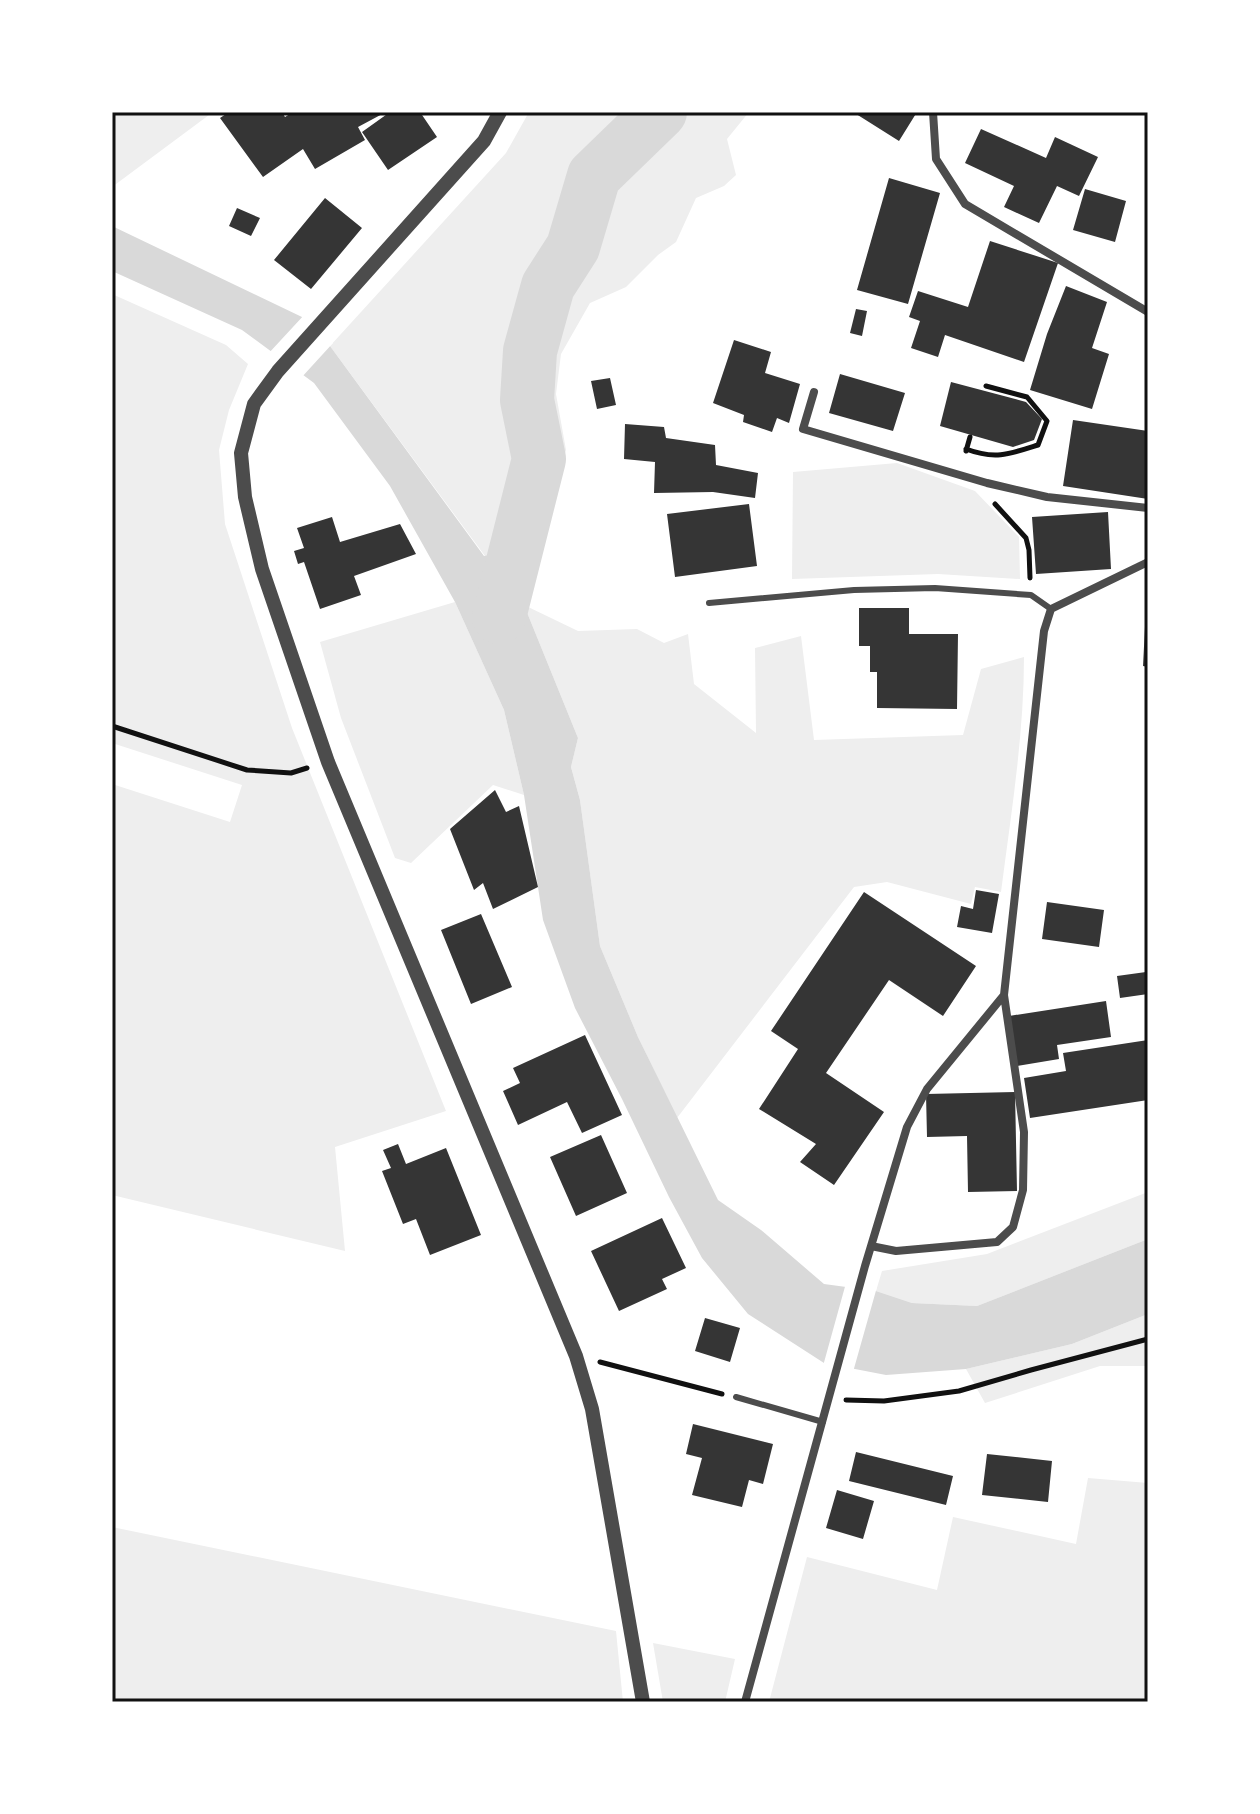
<svg xmlns="http://www.w3.org/2000/svg" width="1260" height="1814" font-family="'Work Sans',sans-serif">
<rect width="100%" height="100%" fill="#fff"/>
<path fill="#eee" d="M 112,112 L 213,112 L 112,187 Z
M 529,112 L 749,112 L 727,139 L 736,175 L 724,186 L 696,198 L 676,242 L 658,255 L 626,287 L 590,303 L 561,354 L 556,394 L 566,450 L 524,605 L 578,631 L 637,629 L 664,643 L 688,634 L 694,684 L 756,733 L 755,648 L 801,636 L 814,740 L 963,735 L 981,669 L 1024,657 C 1024,736 1011,814 1001,892 L 975,887 L 971,904 L 887,882 L 854,887 L 677,1118 L 638,1037 L 600,946 L 580,800 L 571,767 L 578,738 L 524,605 L 494,555 L 485,556 L 330,346 L 506,153 Z
M 112,294 L 226,345 L 248,364 L 229,410 L 219,450 L 225,524 L 292,728 L 446,1111 L 335,1147 L 345,1251 L 112,1195 L 112,784 L 230,822 L 242,785 L 112,743 Z
M 897,463 L 975,491 L 1019,537 L 1020,579 L 938,574 L 792,579 L 793,472 Z
M 455,602 L 504,710 L 524,795 L 493,785 L 411,863 L 395,858 L 341,718 L 320,642 Z
M 1148,1192 L 1148,1239 L 977,1306 L 912,1303 L 876,1291 L 882,1271 L 987,1254 Z
M 1148,1314 L 1148,1366 L 1100,1366 L 985,1403 L 966,1369 L 1072,1344 Z
M 1088,1478 L 1148,1483 L 1148,1702 L 769,1702 L 807,1557 L 937,1590 L 953,1517 L 1076,1544 Z
M 112,1527 L 616,1631 L 623,1702 L 112,1702 Z
M 653,1643 L 735,1659 L 725,1702 L 663,1702 Z"/>
<path fill="#d9d9d9" d="M 112,226 L 302,317 L 330,346 L 484,556 L 494,554 L 524,605 L 578,738 L 571,767 L 580,800 L 600,946 L 638,1037 L 718,1200 L 761,1230 L 824,1284 L 876,1291 L 912,1303 L 977,1306 L 1148,1239 L 1148,1314 L 1072,1344 L 966,1369 L 886,1375 L 824,1363 L 748,1314 L 702,1258 L 669,1197 L 622,1099 L 575,1008 L 543,920 L 524,795 L 504,710 L 455,602 L 390,486 L 314,383 L 242,330 L 112,271 Z"/>
<path fill="#fff" d="M 305,314 L 333,343 L 301,378 L 268,354 Z
M 846,1283 L 877,1287 L 853,1372 L 823,1366 Z"/>
<g fill="none" stroke-linecap="round" stroke-linejoin="round">
<path stroke="#d9d9d9" stroke-width="54" d="M 499,617 L 539,459 L 527,400 L 530,351 L 548,286 L 573,247 L 594,176 L 660,112"/>
</g>
<path fill="#353535" d="M 229,112 L 282,112 L 285,117 L 293,112 L 386,112 L 358,127 L 365,140 L 315,169 L 303,149 L 263,177 L 220,118 Z
M 390,112 L 420,112 L 437,137 L 388,170 L 362,132 Z
M 853,112 L 917,112 L 899,141 Z
M 981,129 L 1046,158 L 1055,137 L 1098,157 L 1079,196 L 1057,186 L 1039,223 L 1004,207 L 1014,186 L 965,163 Z
M 889,178 L 940,193 L 908,304 L 857,290 Z
M 1085,189 L 1126,201 L 1115,242 L 1073,230 Z
M 325,198 L 362,228 L 311,289 L 274,260 Z
M 237,208 L 260,218 L 251,236 L 229,226 Z
M 990,241 L 1058,263 L 1024,362 L 945,335 L 938,357 L 911,348 L 920,321 L 909,317 L 918,291 L 968,307 Z
M 1066,286 L 1107,302 L 1092,348 L 1109,354 L 1092,409 L 1030,390 L 1047,334 Z
M 856,309 L 867,311 L 862,336 L 850,333 Z
M 734,340 L 771,352 L 765,373 L 800,384 L 789,423 L 777,418 L 772,432 L 743,422 L 744,415 L 713,403 Z
M 840,374 L 905,393 L 893,431 L 829,413 Z
M 610,378 L 616,405 L 597,409 L 591,381 Z
M 951,382 L 1026,402 L 1042,419 L 1034,440 L 1013,447 L 940,426 Z
M 1073,420 L 1148,431 L 1148,499 L 1063,486 Z
M 625,424 L 664,427 L 666,438 L 715,445 L 716,465 L 758,473 L 755,498 L 713,492 L 654,493 L 655,462 L 624,459 Z
M 749,504 L 757,566 L 675,577 L 667,514 Z
M 1108,512 L 1111,569 L 1036,574 L 1032,517 Z
M 332,517 L 340,542 L 400,524 L 416,554 L 354,576 L 361,595 L 320,609 L 304,562 L 298,564 L 294,551 L 304,548 L 297,528 Z
M 859,608 L 909,608 L 909,634 L 958,634 L 957,709 L 877,708 L 877,672 L 870,672 L 870,646 L 859,646 Z
M 1145,627 L 1148,627 L 1148,667 L 1143,666 Z
M 495,790 L 506,812 L 519,806 L 538,887 L 493,909 L 483,883 L 474,890 L 450,829 Z
M 976,890 L 999,894 L 992,933 L 957,927 L 961,906 L 973,909 Z
M 864,892 L 976,966 L 943,1016 L 889,980 L 826,1073 L 884,1112 L 834,1185 L 800,1162 L 816,1144 L 759,1109 L 798,1049 L 771,1031 Z
M 1047,902 L 1104,910 L 1099,947 L 1042,939 Z
M 481,914 L 512,987 L 471,1004 L 441,930 Z
M 1146,972 L 1148,994 L 1120,998 L 1117,976 Z
M 1106,1001 L 1111,1037 L 1057,1045 L 1059,1059 L 1017,1066 L 1009,1016 Z
M 585,1035 L 622,1115 L 582,1133 L 567,1102 L 518,1125 L 503,1091 L 520,1083 L 513,1068 Z
M 1148,1040 L 1148,1100 L 1030,1118 L 1024,1078 L 1066,1071 L 1063,1053 Z
M 1015,1092 L 1017,1191 L 968,1192 L 967,1136 L 927,1137 L 926,1094 Z
M 601,1135 L 627,1193 L 576,1216 L 550,1157 Z
M 398,1144 L 406,1164 L 446,1148 L 481,1235 L 430,1255 L 416,1219 L 403,1224 L 382,1171 L 391,1168 L 383,1150 Z
M 662,1218 L 686,1268 L 662,1279 L 667,1289 L 619,1311 L 591,1251 Z
M 705,1318 L 740,1328 L 730,1362 L 695,1351 Z
M 693,1424 L 773,1444 L 763,1484 L 749,1480 L 742,1507 L 692,1495 L 702,1458 L 686,1454 Z
M 856,1452 L 953,1476 L 946,1505 L 849,1481 Z
M 987,1454 L 1052,1461 L 1048,1502 L 982,1495 Z
M 837,1490 L 874,1501 L 863,1539 L 826,1528 Z"/>
<g fill="none" stroke-linecap="round" stroke-linejoin="round">
<path stroke="#111" stroke-width="5" d="M 966,449 C 995,460 1010,454 1038,445 L 1047,421 L 1027,397 L 986,386
M 966,451 L 970,437
M 995,504 L 1026,538 L 1029,550 L 1030,578
M 112,726 L 247,770 L 291,773 L 307,768
M 600,1362 L 722,1394
M 846,1400 L 884,1401 L 959,1391 L 1031,1370 L 1148,1339"/>
<path stroke="#4c4c4c" stroke-width="6" d="M 709,603 L 854,590 L 935,588 L 1031,595 L 1051,609
M 736,1397 L 823,1422"/>
<path stroke="#4c4c4c" stroke-width="8" d="M 933,112 L 936,159 L 965,204 L 1148,312
M 814,392 L 803,429 L 987,483 L 1047,497 L 1148,508
M 871,1246 L 896,1251 L 997,1242 L 1013,1227 L 1023,1190 L 1024,1132 L 1004,995
M 745,1702 L 865,1266 L 907,1127 L 927,1089 L 1004,995 L 1044,631 L 1051,609 L 1148,562"/>
<path stroke="#4c4c4c" stroke-width="14" d="M 500,112 L 484,141 L 278,371 L 254,404 L 241,453 L 245,497 L 262,569 L 328,762 L 576,1356 L 592,1409 L 643,1702"/>
</g>
<rect width="1260" height="1814" fill="none" stroke="#ffffff" stroke-width="228"/>
<rect x="114" y="114" width="1032" height="1586" fill="none" stroke="#111" stroke-width="3"/>
</svg>
